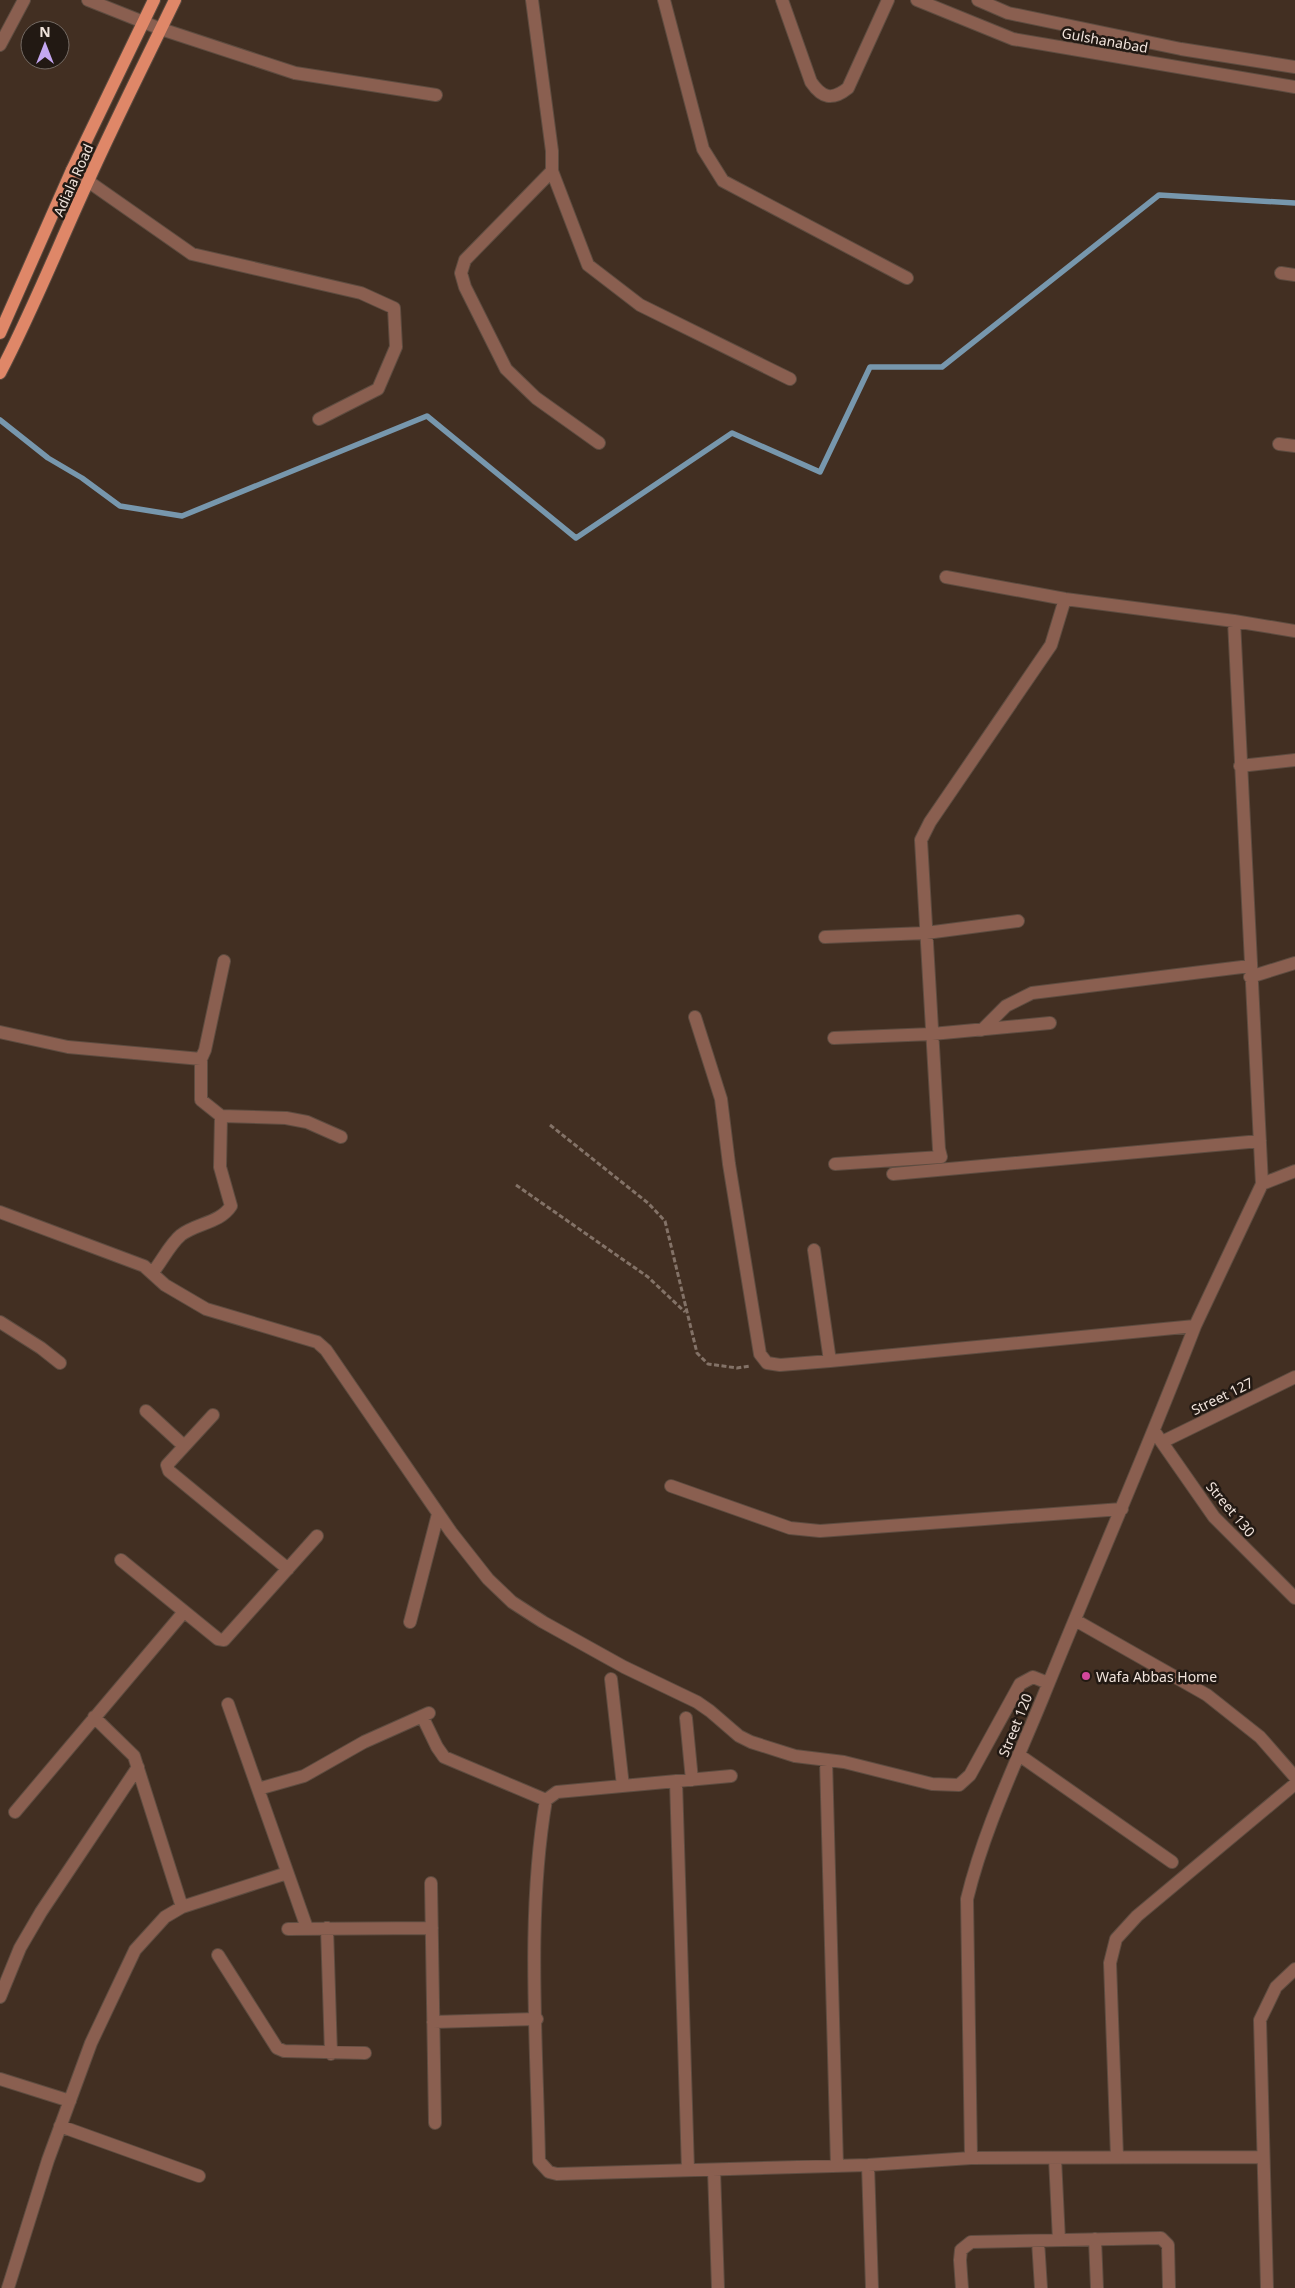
<svg xmlns="http://www.w3.org/2000/svg" width="1295" height="2288" font-family="'Noto Sans',sans-serif">
<rect width="100%" height="100%" fill="#422f22"/>
<g fill="none" stroke-linecap="round" stroke-linejoin="round">
<path stroke="#7797ad" stroke-width="5.5" d="M 0,420 L 48,458 L 82,478 L 120,506 L 182,516 L 427,416 L 576,538 L 732,433 L 820,472 L 870,367 L 942,367 L 1159,195 L 1295,203"/>
<g stroke="#5e4c40" stroke-width="14">
<path id="minor" d="M 88,0 L 161,29 L 295,73 L 436,95
M 532,0 L 552,151 L 552,171 L 465,260 L 461,273 L 465,287 L 506,369 L 536,398 L 599,443
M 664,0 L 703,149 L 723,181 L 907,278
M 782,0 L 811,82 C 822,98 832,101 848,88 L 888,0
M 0,45 L 24,0
M 72,170 L 192,254 L 361,293 L 394,308 L 396,347 L 378,389 L 319,419
M 552,171 L 588,265 L 640,305 L 790,379
M 1281,273 L 1295,275
M 1279,444 L 1295,446
M 946,577 L 1065,599 L 1234,621 L 1295,631
M 1240,766 L 1295,760
M 825,937 L 926,933 L 1018,921
M 224,961 L 205,1050 L 201,1059 L 201,1100 L 221,1116 L 286,1118 L 307,1122 L 341,1137
M 1250,977 L 1295,963
M 695,1017 L 721,1099 L 729,1164 L 760,1354 L 767,1363 L 780,1365 L 830,1361 L 1195,1326 L 1262,1184 L 1234,621
M 982,1030 L 1006,1006 L 1032,993 L 1250,966
M 0,1032 L 68,1047 L 201,1059
M 834,1038 L 932,1034 L 1050,1023
M 835,1164 L 941,1157 L 939,1149 L 921,840 L 930,822 L 1051,645 L 1065,599
M 893,1174 L 1260,1141
M 1262,1184 L 1295,1171
M 0,1212 L 144,1266 L 165,1285 L 206,1309 L 317,1342 L 326,1350 L 451,1532 L 488,1579 L 512,1602 L 543,1622 L 624,1667 L 697,1702 L 710,1711 L 739,1736 L 751,1742 L 795,1756 L 844,1762 L 932,1784 L 959,1785 L 970,1775 L 1020,1684 L 1033,1677 L 1048,1683
M 814,1250 L 830,1361
M 153,1272 C 162,1261 170,1244 181,1235 C 197,1223 220,1223 231,1206 L 220,1167 L 221,1116
M 0,1322 L 41,1348 L 60,1363
M 146,1411 L 184,1446
M 213,1415 L 167,1465 L 169,1471 L 288,1569
M 1154,1431 L 1214,1517 L 1295,1598
M 1162,1442 L 1295,1377
M 671,1486 L 790,1528 L 820,1531 L 1122,1509
M 121,1560 L 218,1639 L 224,1640 L 317,1536
M 1075,1620 L 1207,1695 L 1260,1737 L 1295,1777
M 410,1622 L 438,1514
M 611,1679 L 623,1786
M 228,1704 L 307,1928
M 422,1716 L 437,1747 L 444,1757 L 546,1800
M 94,1717 L 134,1756 L 182,1907
M 686,1718 L 692,1780
M 1019,1755 L 1172,1862
M 826,1760 L 837,2166
M 731,1776 L 557,1792 L 546,1800 C 526,1916 537,2044 539,2161 L 549,2172 L 557,2174 L 868,2165 L 971,2158 L 1262,2157
M 676,1781 L 688,2170
M 258,1789 L 304,1776 L 364,1742 L 429,1713
M 15,1812 L 183,1613
M 431,1883 L 435,2123
M 327,1928 L 331,2054
M 288,1929 L 432,1928
M 218,1955 L 277,2048 L 284,2051 L 365,2053
M 0,1997 L 20,1948 L 41,1912 L 138,1767
M 433,2022 L 537,2019
M 0,2079 L 70,2101
M 60,2126 L 199,2176
M 1117,2157 L 1110,1963 L 1116,1939 L 1137,1916 L 1295,1784
M 971,2158 L 967,1899 C 984,1829 1016,1763 1043,1697 C 1093,1573 1147,1451 1195,1326
M 1055,2158 L 1059,2240
M 868,2165 L 872,2288
M 714,2170 L 718,2288
M 1095,2239 L 1097,2288
M 1038,2241 L 1041,2288
M 8,2288 L 48,2160 L 91,2043 L 135,1950 L 165,1917 L 182,1907 L 287,1873
M 962,2288 L 960,2260 L 961,2250 L 971,2242 L 1161,2238 L 1168,2245 L 1169,2288
M 1267,2288 L 1260,2020 L 1276,1987 L 1295,1969"/>
</g>
<g stroke="#5e4c40" stroke-width="14">
<path id="tertiary" d="M 917,0 L 1013,39 L 1295,87
M 978,0 L 1008,13 L 1181,49 L 1295,67"/>
</g>
<g stroke="#5e4c40" stroke-width="14">
<path id="primary" d="M 0,333 L 72,170 L 154,0
M 0,373 C 33,310 59,244 89,179 C 116,119 146,60 175,0"/>
</g>
<path stroke="#837267" stroke-width="3" stroke-dasharray="5 2.5" stroke-linecap="butt" d="M 550,1125 L 648,1203 L 665,1221 L 697,1353 L 708,1364 L 737,1368 L 750,1366
M 516,1185 L 648,1277 L 685,1312"/>
<use href="#minor" stroke="#8a5f50" stroke-width="12"/>
<use href="#tertiary" stroke="#8a5f50" stroke-width="12"/>
<use href="#primary" stroke="#df8768" stroke-width="12"/>
</g>
<circle fill="#d1479c" stroke="#221913" stroke-width="2" cx="1086" cy="1676" r="5"/>
<g text-anchor="middle" dominant-baseline="central" stroke-width="5" stroke-linejoin="round" paint-order="stroke">
<g font-size="14" fill="#f0e3db" stroke="#221913">
<text transform="translate(1105 40) rotate(10)">Gulshanabad</text>
<text transform="translate(73 180) rotate(-66)">Adiala Road</text>
<text transform="translate(1222 1396) rotate(-26)">Street 127</text>
<text transform="translate(1231 1509) rotate(50)">Street 130</text>
<text transform="translate(1015 1725) rotate(-68)">Street 120</text>
</g>
<g font-size="14" fill="#f0e3db" stroke="#221913" text-anchor="start">
<text x="1096" y="1676">Wafa Abbas Home</text>
</g>
</g>
<g transform="translate(45 45)"><circle r="24" fill="#221913" stroke="#746a63"/>
<path d="M0-4L9 19L0 12L-9 19Z" fill="#c4a7f1"/>
<text y="-8" font-size="14" font-weight="bold" text-anchor="middle" fill="#f0e3db">N</text>
</g>
</svg>
